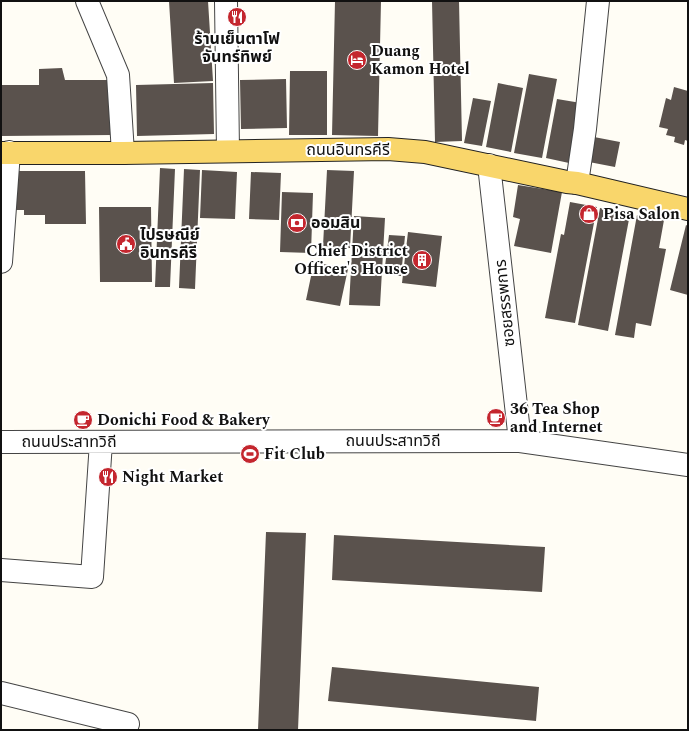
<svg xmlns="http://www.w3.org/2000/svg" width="689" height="731" font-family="Spectral,'Noto Sans Thai',serif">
<rect width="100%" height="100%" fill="#fffdf5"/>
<path fill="#5a524d" d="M 169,1 L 208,1 L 213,81 L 174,83 Z
M 335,1 L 381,1 L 378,136 L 332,135 Z
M 432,1 L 459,1 L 462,141 L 435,142 Z
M 62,68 L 65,80 L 112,80 L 113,135 L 1,136 L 1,85 L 39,85 L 39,69 Z
M 290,71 L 327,71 L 327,135 L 289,135 Z
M 529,74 L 557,79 L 542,158 L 514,153 Z
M 286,79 L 287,128 L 241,129 L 240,80 Z
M 213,83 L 214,134 L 137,136 L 136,85 Z
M 498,83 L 523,88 L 511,152 L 486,147 Z
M 674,87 L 688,91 L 688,141 L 685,140 L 684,145 L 674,142 L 675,137 L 666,135 L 668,129 L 659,127 L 666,98 L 671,100 Z
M 473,98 L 491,101 L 482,146 L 464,143 Z
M 557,99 L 581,103 L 569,163 L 546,158 Z
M 594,137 L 620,142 L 615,167 L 589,162 Z
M 160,168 L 175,169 L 170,287 L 155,287 Z
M 184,169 L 200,170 L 195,289 L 179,288 Z
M 202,170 L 237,172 L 235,219 L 200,218 Z
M 327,170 L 354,171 L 350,248 L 323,246 Z
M 15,171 L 85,171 L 86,224 L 45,224 L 45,215 L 24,215 L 24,210 L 16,210 Z
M 251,172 L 281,173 L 279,220 L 249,219 Z
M 518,185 L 562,192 L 551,253 L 514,246 L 520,219 L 513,217 Z
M 282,192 L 313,193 L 311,253 L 280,252 Z
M 570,202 L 597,207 L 575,323 L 545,318 L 561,234 L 564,235 Z
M 99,207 L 151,207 L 152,282 L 100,282 Z
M 600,208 L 630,214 L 608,331 L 578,325 Z
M 637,215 L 664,220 L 659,248 L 666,249 L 651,326 L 636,323 L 634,338 L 615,335 Z
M 354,216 L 385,218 L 380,306 L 349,305 Z
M 686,225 L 688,226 L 688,295 L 670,290 Z
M 408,232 L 442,236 L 436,287 L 402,283 Z
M 389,235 L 405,236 L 401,276 L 384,274 Z
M 314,262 L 348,269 L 340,306 L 306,300 Z
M 266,532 L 306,533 L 298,730 L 258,730 Z
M 334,535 L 545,547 L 542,592 L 332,580 Z
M 332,667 L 539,687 L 536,721 L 328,701 Z"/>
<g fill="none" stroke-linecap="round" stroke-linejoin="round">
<g stroke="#444" stroke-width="24">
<path id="minor" d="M 87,1 L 118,75 L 123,153
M 226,1 L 228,151
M 489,165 L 520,441
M 577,183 L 585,129 L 598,1
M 1,262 L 9,152
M 1,442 L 520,441 L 688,465
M 1,570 L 92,577 L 101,442
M 1,693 L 128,724"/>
</g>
<g stroke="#222" stroke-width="24">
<path id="major" d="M 1,153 L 123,153 L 388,149 L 425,152 L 567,182 L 577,183 L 688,209"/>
</g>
<use href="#minor" stroke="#fff" stroke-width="22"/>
<use href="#major" stroke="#f9d66b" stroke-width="22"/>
</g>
<defs>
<g id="restaurant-disc" transform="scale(1)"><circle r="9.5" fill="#c4262e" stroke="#fff"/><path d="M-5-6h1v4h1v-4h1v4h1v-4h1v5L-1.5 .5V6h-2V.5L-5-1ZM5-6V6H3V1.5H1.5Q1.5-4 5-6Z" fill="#fff"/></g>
<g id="hotel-disc" transform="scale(1)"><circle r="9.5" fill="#c4262e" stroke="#fff"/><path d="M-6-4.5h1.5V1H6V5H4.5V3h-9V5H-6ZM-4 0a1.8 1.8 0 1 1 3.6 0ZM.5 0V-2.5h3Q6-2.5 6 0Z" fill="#fff"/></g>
<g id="shop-disc" transform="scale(1)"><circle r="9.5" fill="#c4262e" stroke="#fff"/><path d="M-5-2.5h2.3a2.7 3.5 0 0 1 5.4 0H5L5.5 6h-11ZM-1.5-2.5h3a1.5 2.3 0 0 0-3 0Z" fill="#fff"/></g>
<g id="bank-disc" transform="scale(1)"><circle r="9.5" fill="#c4262e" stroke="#fff"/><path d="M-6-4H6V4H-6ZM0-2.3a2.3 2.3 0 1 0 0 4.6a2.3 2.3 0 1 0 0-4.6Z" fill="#fff"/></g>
<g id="civic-disc" transform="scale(1)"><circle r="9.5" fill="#c4262e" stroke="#fff"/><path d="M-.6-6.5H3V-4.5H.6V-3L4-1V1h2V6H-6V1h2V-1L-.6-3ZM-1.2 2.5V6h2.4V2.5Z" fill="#fff"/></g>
<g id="building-disc" transform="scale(1)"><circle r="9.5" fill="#c4262e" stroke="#fff"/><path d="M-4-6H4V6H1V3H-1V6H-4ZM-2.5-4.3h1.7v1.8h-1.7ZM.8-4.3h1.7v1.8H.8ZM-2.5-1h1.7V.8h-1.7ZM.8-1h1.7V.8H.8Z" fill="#fff"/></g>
<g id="cafe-disc" transform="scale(1)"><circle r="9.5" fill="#c4262e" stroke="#fff"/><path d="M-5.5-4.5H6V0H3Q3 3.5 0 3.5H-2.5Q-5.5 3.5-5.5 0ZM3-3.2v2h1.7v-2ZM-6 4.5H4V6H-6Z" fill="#fff"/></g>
<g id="stadium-disc" transform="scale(1)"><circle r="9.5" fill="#c4262e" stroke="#fff"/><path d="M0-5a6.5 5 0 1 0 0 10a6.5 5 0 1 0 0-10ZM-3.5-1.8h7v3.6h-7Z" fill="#fff"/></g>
</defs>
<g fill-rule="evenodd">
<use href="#restaurant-disc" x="237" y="17"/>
<use href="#hotel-disc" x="357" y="60"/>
<use href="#shop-disc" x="589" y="214"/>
<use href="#bank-disc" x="297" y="223"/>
<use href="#civic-disc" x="126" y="244"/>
<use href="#building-disc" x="422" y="260"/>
<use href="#cafe-disc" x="496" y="418"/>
<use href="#cafe-disc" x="83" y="420"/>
<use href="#stadium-disc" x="250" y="454"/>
<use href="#restaurant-disc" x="108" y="477"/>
</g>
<g text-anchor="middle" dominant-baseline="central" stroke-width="4" stroke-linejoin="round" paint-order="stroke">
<g font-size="16" font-weight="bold" fill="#111" stroke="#fff" text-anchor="start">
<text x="237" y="39" text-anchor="middle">ร้านเย็นตาโฟ<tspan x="237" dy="18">จันทร์ทิพย์</tspan></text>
<text x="371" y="51">Duang<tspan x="371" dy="18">Kamon Hotel</tspan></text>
<text x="603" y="214">Pisa Salon</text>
<text x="311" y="223">ออมสิน</text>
<text x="140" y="235">ไปรษณีย์<tspan x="140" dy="18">อินทรคีรี</tspan></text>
<text x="408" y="251" text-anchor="end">Chief District<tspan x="408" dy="18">Officer's House</tspan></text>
<text x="510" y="409">36 Tea Shop<tspan x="510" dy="18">and Internet</tspan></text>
<text x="97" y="420">Donichi Food &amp; Bakery</text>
<text x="264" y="454">Fit Club</text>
<text x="122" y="477">Night Market</text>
</g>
<g font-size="16" fill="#111" stroke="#fff">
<text x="348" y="150">ถนนอินทรคีรี</text>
<text transform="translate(505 303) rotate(-96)">ซอยสรรพการ</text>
<text x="393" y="441">ถนนประสาทวิถี</text>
<text x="69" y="442">ถนนประสาทวิถี</text>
</g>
</g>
<rect width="689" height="731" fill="none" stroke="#111111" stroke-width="4"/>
</svg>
